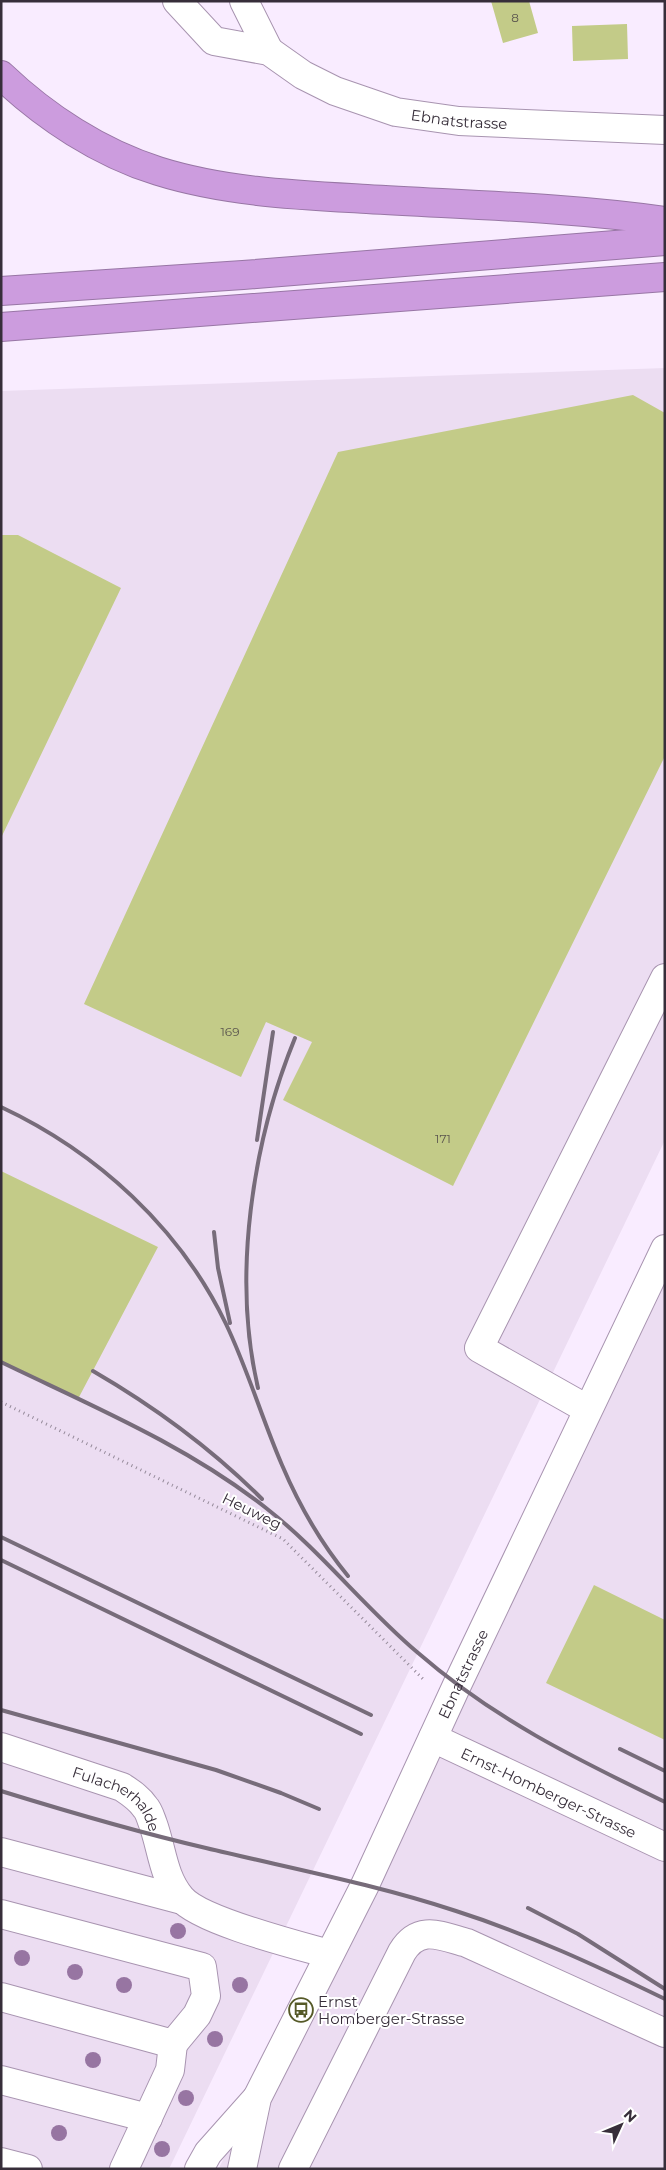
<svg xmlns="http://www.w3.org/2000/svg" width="666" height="2170" font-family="Montserrat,sans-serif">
<rect width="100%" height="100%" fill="#f9ecff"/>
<path fill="#ecddf2" d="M 665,368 L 665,1140 L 169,2169 L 1,2169 L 1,391 Z
M 665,1249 L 665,2169 L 219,2169 L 219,2168 Z"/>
<path fill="#c3cb88" d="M 491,1 L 529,1 L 538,33 L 503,43 Z
M 627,24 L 628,59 L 573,61 L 572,26 Z
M 633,395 L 665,413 L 665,756 L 453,1186 L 283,1100 L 312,1042 L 266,1022 L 241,1077 L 84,1004 L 338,452 Z
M 1,535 L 18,535 L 121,588 L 1,838 Z
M 1,1171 L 158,1247 L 78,1399 L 1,1362 Z
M 594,1585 L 665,1620 L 665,1740 L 546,1683 Z"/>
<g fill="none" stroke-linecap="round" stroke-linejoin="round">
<g stroke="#a894b0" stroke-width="30">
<g id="minor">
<path id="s1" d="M 177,1 L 214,41 L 269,51 L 303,75 L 335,91 L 396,112 L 459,121 L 665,130"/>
<path d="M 244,1 L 269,51"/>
<path d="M 587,1409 L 479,1348 L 665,978"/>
<path id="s2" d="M 433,1738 L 665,1847"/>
<path id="s3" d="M 1,1747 L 122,1787 C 131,1793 139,1798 145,1807 C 149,1811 151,1819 153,1824 C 162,1849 163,1877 181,1898 C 200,1921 297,1945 329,1954"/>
<path d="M 1,1852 L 182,1900"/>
<path d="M 1,1914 L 202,1967 L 206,1996 L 197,2015 L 173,2044 L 1,1997"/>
<path d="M 1,2080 L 148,2118"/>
<path d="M 1,2162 L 28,2169"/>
<path d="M 124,2169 L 170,2070 L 173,2044"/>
<path d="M 199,2169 L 208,2153 L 256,2099"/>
<path id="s4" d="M 242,2169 L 257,2098 L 365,1885 L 457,1685 L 665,1249"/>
<path d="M 293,2169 L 402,1952 C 419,1924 441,1936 467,1943 L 665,2033"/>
</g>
</g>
<g stroke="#9876a5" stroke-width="30">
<path id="highway" d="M 1,75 C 45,117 100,153 158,171 C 225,192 297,195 367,199 C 466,205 566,207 665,221
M 1,291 L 243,275 L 665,241
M 1,327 L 665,277"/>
</g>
<path stroke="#958a9a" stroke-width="3" stroke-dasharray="1 4" stroke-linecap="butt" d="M 1,1402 L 283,1539 L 425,1681"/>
<use href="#minor" stroke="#fff" stroke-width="28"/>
<use href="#highway" stroke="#cc9cde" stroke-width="28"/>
<path stroke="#776c7a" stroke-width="4" d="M 1,1107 C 97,1152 180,1228 226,1324 C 248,1370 262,1419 282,1465 C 299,1505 320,1542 348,1576
M 257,1140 L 273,1032
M 214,1232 L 218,1268 L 230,1323
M 1,1362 C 92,1406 186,1445 266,1508 C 321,1551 364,1607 417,1652 C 494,1719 574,1758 665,1802
M 93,1371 C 155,1407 211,1448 262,1499
M 258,1388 C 232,1277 252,1143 295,1038
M 1,1537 L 371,1715
M 1,1560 L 361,1734
M 1,1710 L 216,1770 L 281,1793 L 319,1809
M 620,1749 L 665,1771
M 1,1791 C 69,1812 137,1832 206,1848 C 289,1868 374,1884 456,1911 C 528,1934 597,1966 665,1999
M 528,1908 L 578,1934 L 665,1989"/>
</g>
<g fill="#9775a2">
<circle cx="178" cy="1931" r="8"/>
<circle cx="22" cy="1958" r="8"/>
<circle cx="75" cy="1972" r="8"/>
<circle cx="124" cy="1985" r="8"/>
<circle cx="240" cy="1985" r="8"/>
<circle cx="215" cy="2039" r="8"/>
<circle cx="93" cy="2060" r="8"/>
<circle cx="186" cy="2098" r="8"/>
<circle cx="59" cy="2133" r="8"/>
<circle cx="162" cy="2149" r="8"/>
</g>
<defs>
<g id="bus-ring" transform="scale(1.25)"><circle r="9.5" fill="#fff" stroke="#565a28" stroke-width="1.5"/><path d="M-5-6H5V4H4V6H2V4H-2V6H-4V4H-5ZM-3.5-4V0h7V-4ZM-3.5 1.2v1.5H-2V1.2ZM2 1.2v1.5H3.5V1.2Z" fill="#565a28"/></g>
</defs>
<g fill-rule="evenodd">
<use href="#bus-ring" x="301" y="2010"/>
</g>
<g text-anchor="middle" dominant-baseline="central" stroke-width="4" stroke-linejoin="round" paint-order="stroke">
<g font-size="12" fill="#5a554e">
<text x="515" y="17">8</text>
<text x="230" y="1031">169</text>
<text x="443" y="1138">171</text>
</g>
<g font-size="15" fill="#372e3a" stroke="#fff">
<text stroke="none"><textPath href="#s1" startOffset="316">Ebnatstrasse</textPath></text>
<text transform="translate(252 1511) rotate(26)">Heuweg</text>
<text stroke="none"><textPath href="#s4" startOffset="544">Ebnatstrasse</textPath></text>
<text stroke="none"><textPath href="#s2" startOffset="128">Ernst-Homberger-Strasse</textPath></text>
<text stroke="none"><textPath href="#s3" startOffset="130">Fulacherhalde</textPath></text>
</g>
<g font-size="15" fill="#372e3a" stroke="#fff" text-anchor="start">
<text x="318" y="2001">Ernst<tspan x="318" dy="17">Homberger-Strasse</tspan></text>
</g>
</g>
<rect width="666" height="2170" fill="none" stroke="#372e3a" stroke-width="5"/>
<g transform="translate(621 2125) rotate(46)" stroke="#ffffff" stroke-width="4" paint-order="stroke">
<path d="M0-4L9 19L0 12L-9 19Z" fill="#372e3a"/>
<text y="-8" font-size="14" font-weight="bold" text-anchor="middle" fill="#372e3a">N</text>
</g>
</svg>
